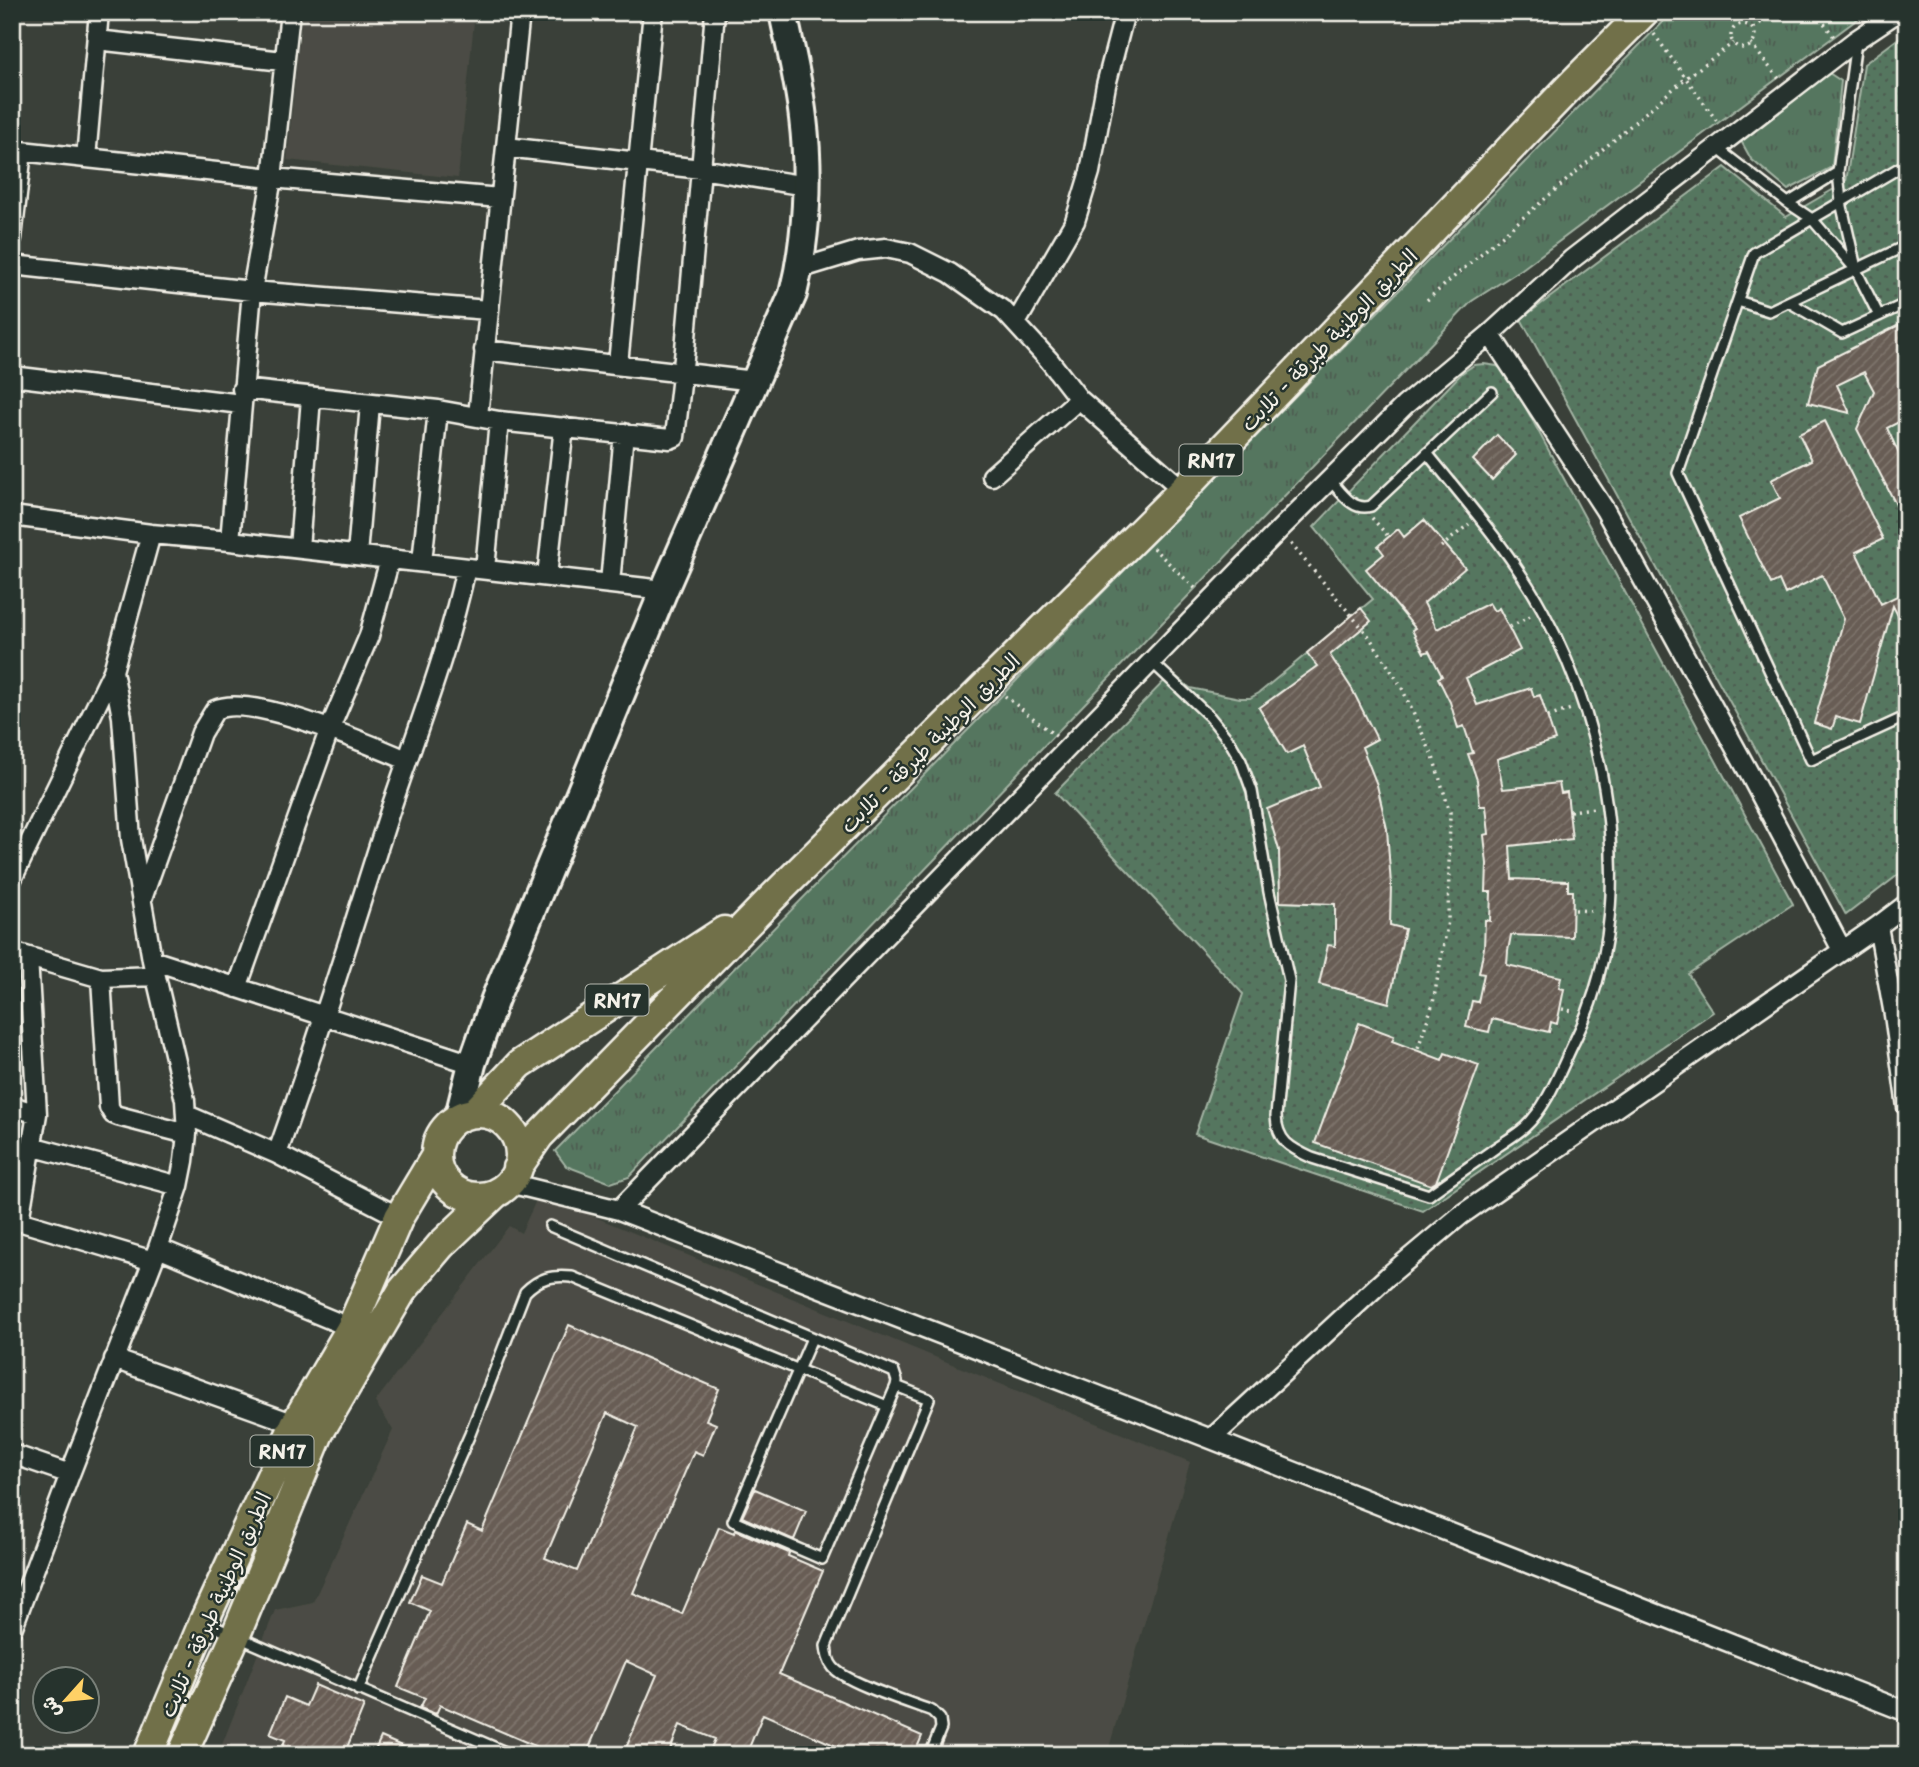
<svg xmlns="http://www.w3.org/2000/svg" width="1919" height="1767" font-family="'Playpen Sans','Playpen Sans Arabic',sans-serif">
<defs>
<pattern id="grass-tufts" width="24" height="20" patternUnits="userSpaceOnUse" patternTransform="scale(1.75)"><rect width="24" height="20" fill="#55765f"/><path d="M3 7l-1-3M5 7V3M7 7l1-3M15 17l-1-3M17 17v-4M19 17l1-3" fill="none" stroke="#4e5d51"/></pattern>
<pattern id="garden-dots" width="8" height="8" patternUnits="userSpaceOnUse" patternTransform="scale(1.75)"><rect width="8" height="8" fill="#55765f"/><path d="M2 2h.1M6 6h.1" fill="none" stroke="#4e5d51" stroke-width="1.8" stroke-linecap="round"/></pattern>
<pattern id="building-hatch" width="6" height="6" patternUnits="userSpaceOnUse" patternTransform="scale(1.75)"><rect width="6" height="6" fill="#685d54"/><path d="M-1 1l2-2M0 6l6-6M5 7l2-2" fill="none" stroke="#7e756d"/></pattern>
</defs>
<rect width="100%" height="100%" fill="#3a4039"/>
<filter id="ink" filterUnits="userSpaceOnUse"><feTurbulence type="fractalNoise" baseFrequency=".0143" numOctaves="2"/><feDisplacementMap in="SourceGraphic" scale="14" xChannelSelector="R" yChannelSelector="G"/><feConvolveMatrix kernelMatrix="1 2 1 2 8 2 1 2 1" color-interpolation-filters="sRGB"/></filter>
<g filter="url(#ink)">
<path fill="#4b4c44" d="M 302,12 L 475,12 L 458,178 L 287,160 Z
M 539,1194 L 1190,1462 L 1107,1755 L 218,1755 L 275,1610 L 313,1602 L 393,1430 L 375,1402 L 509,1226 L 521,1233 Z"/>
<path fill="url(#grass-tufts)" stroke="#a4b4a4" stroke-width="2" d="M 1672,12 L 1867,12 L 1522,269 L 1472,301 L 629,1177 L 611,1183 L 566,1166 L 555,1151 Z
M 1829,73 L 1841,81 L 1832,167 L 1788,190 L 1751,159 L 1740,139 Z"/>
<path fill="url(#garden-dots)" stroke="#a4b4a4" stroke-width="2" d="M 1907,32 L 1907,868 L 1846,915 L 1521,319 L 1725,167 L 1786,217 L 1846,182 L 1864,64 Z
M 1484,364 L 1497,366 L 1507,373 L 1793,904 L 1688,974 L 1713,1012 L 1423,1211 L 1195,1134 L 1243,994 L 1055,793 L 1172,673 L 1190,688 L 1240,698 L 1250,698 L 1259,693 L 1373,599 L 1314,527 L 1462,373 L 1474,365 Z"/>
<path fill="url(#building-hatch)" stroke="#f4f1e8" stroke-width="2" fill-rule="evenodd" d="M 1907,321 L 1907,418 L 1887,428 L 1899,454 L 1907,450 L 1907,526 L 1857,429 L 1874,391 L 1864,372 L 1837,385 L 1850,413 L 1808,403 L 1818,365 Z
M 1825,421 L 1883,539 L 1856,552 L 1881,604 L 1907,591 L 1907,633 L 1893,606 L 1860,724 L 1836,717 L 1832,729 L 1814,723 L 1844,619 L 1822,575 L 1785,594 L 1779,580 L 1771,584 L 1739,518 L 1780,498 L 1771,480 L 1812,460 L 1799,434 Z
M 1497,435 L 1516,455 L 1492,480 L 1473,460 Z
M 1424,520 L 1465,568 L 1424,603 L 1437,629 L 1489,603 L 1494,611 L 1499,608 L 1520,650 L 1466,678 L 1477,705 L 1531,688 L 1534,697 L 1540,695 L 1555,740 L 1497,759 L 1503,789 L 1559,783 L 1561,793 L 1567,792 L 1572,839 L 1510,846 L 1512,879 L 1568,881 L 1568,891 L 1573,891 L 1572,937 L 1511,935 L 1508,951 L 1507,965 L 1561,977 L 1559,988 L 1564,989 L 1557,1024 L 1551,1022 L 1549,1032 L 1492,1019 L 1489,1032 L 1466,1027 L 1472,1001 L 1478,1002 L 1484,974 L 1479,973 L 1484,948 L 1485,920 L 1490,921 L 1491,892 L 1486,892 L 1487,864 L 1484,835 L 1489,834 L 1486,806 L 1480,806 L 1477,780 L 1468,754 L 1473,753 L 1464,726 L 1458,728 L 1450,702 L 1438,678 L 1442,676 L 1429,651 L 1424,653 L 1412,630 L 1415,628 L 1366,569 L 1384,554 L 1378,546 L 1398,529 L 1404,537 Z
M 1361,608 L 1371,621 L 1330,655 L 1352,689 L 1377,739 L 1362,747 L 1377,785 L 1387,829 L 1391,885 L 1390,925 L 1405,929 L 1389,1003 L 1319,984 L 1328,945 L 1335,946 L 1335,904 L 1280,902 L 1279,850 L 1267,809 L 1320,787 L 1303,746 L 1287,754 L 1259,708 L 1317,666 L 1307,653 Z
M 1359,1023 L 1394,1036 L 1392,1041 L 1442,1060 L 1445,1053 L 1479,1065 L 1436,1182 L 1431,1185 L 1315,1143 Z
M 569,1325 L 719,1389 L 706,1420 L 716,1424 L 703,1455 L 694,1451 L 633,1593 L 682,1614 L 719,1527 L 734,1533 L 735,1530 L 789,1553 L 788,1556 L 823,1571 L 779,1674 L 922,1736 L 914,1755 L 857,1755 L 763,1714 L 746,1755 L 708,1755 L 715,1739 L 680,1725 L 668,1755 L 623,1755 L 657,1675 L 626,1661 L 586,1755 L 556,1755 L 440,1705 L 436,1714 L 420,1708 L 425,1698 L 398,1687 L 430,1611 L 410,1602 L 422,1575 L 442,1583 L 467,1524 L 482,1531 ZM 607,1413 L 638,1427 L 577,1571 L 545,1558 Z
M 755,1489 L 806,1511 L 794,1540 L 742,1517 Z
M 315,1685 L 364,1706 L 344,1755 L 279,1755 L 285,1740 L 270,1734 L 285,1697 L 306,1706 Z
M 381,1737 L 422,1755 L 373,1755 Z"/>
<g fill="none" stroke-linecap="round" stroke-linejoin="round">
<g stroke="#f4f1e8" stroke-width="14">
<path id="lane" d="M 1717,148 L 1788,203 L 1838,172 L 1856,42
M 1907,171 L 1899,168 L 1754,253 L 1678,473 L 1811,760 L 1907,716
M 1838,172 L 1841,202 L 1856,268
M 1788,203 L 1812,219 L 1856,270 L 1879,316
M 1738,301 L 1769,311 L 1907,245
M 1789,302 L 1842,333 L 1907,303
M 1330,480 C 1341,492 1353,512 1371,506 L 1492,392
M 1152,662 L 1210,717 L 1230,742 L 1241,761 L 1252,791 L 1269,892 L 1289,980 L 1276,1116 C 1277,1141 1290,1148 1312,1158 L 1429,1195 C 1451,1179 1473,1164 1494,1149 C 1504,1142 1516,1135 1525,1127 C 1548,1106 1561,1068 1575,1040 C 1640,909 1611,736 1543,611 C 1512,553 1468,504 1427,453
M 550,1226 L 894,1372 L 897,1381 L 896,1386 L 822,1559 L 733,1521 L 812,1338
M 896,1386 L 929,1399 L 826,1646 C 827,1654 828,1661 833,1667 C 844,1682 911,1703 932,1711 L 940,1719 L 941,1728 L 930,1755
M 208,1624 L 512,1755
M 358,1690 L 470,1434 L 525,1292 C 539,1278 551,1275 572,1277 L 887,1406"/>
</g>
<g stroke="#f4f1e8" stroke-width="23">
<path id="street" d="M 97,40 L 283,61
M 506,147 L 701,169 L 806,186
M 12,150 L 272,178 L 500,198
M 86,158 L 99,12
M 12,238 L 22,151
M 12,265 L 252,291 L 488,310
M 799,269 L 858,251 L 886,248 L 910,253 L 950,273 L 1004,311 L 1049,360 L 1079,399 L 1183,490
M 1016,323 L 1075,221 L 1090,172 L 1106,85 L 1125,12
M 1490,334 L 1605,510 L 1749,773 L 1842,950
M 484,350 L 755,381
M 618,364 L 653,12
M 12,376 L 241,404
M 242,389 L 438,410 L 499,421 L 670,439 L 675,437 L 685,349 L 715,12
M 478,416 L 520,12
M 992,476 L 1079,399
M 12,516 L 151,534 L 230,541 L 664,590
M 230,541 L 252,291 L 272,178 L 290,12
M 299,548 L 311,398
M 357,555 L 370,404
M 422,562 L 438,410
M 485,569 L 499,421
M 547,576 L 564,427
M 610,583 L 624,433
M 12,879 L 113,671
M 142,899 L 201,733 L 215,710 C 250,692 370,745 407,760
M 1878,926 L 1894,1015 L 1907,1107
M 12,952 L 101,978 L 156,976
M 152,960 L 472,1064
M 101,978 L 109,1107 L 113,1114 L 118,1116 L 187,1134
M 237,988 L 330,728 L 369,636 L 390,559
M 12,1106 L 37,1114
M 187,1115 L 277,1154 L 399,1217
M 31,1146 L 179,1186
M 277,1154 C 318,1041 353,926 390,811 C 417,730 448,652 466,568
M 509,1183 L 619,1210 L 1211,1439 L 1907,1712
M 619,1210 L 1279,530 L 1405,405 L 1490,334 L 1572,259 L 1856,40 L 1898,12
M 12,1219 L 153,1261
M 19,1221 L 37,1114 L 28,957
M 158,1248 L 351,1328
M 114,1359 L 295,1424
M 1211,1439 L 1388,1276 L 1461,1215 L 1878,926 L 1907,904
M 12,1454 L 70,1474
M 12,1629 L 70,1474 L 158,1248 L 179,1186 L 184,1161 L 187,1134 L 185,1100 L 152,960 L 131,839 L 122,717 L 113,671 L 151,534"/>
</g>
<g stroke="#f4f1e8" stroke-width="32">
<path id="secondary" d="M 459,1116 L 472,1064 L 495,999 L 664,590 L 793,294 C 807,238 810,175 803,118 C 799,82 790,47 783,12"/>
</g>
<g stroke="#f4f1e8" stroke-width="33">
<path id="primary" d="M 475,1112 L 520,1064 L 724,931
M436 1155a42 42 0 1 1 84 0a42 42 0 1 1-84 0Z
M 517,1168 L 539,1136 L 770,900 L 1183,490 L 1575,81 L 1644,12
M 148,1755 L 204,1621 L 295,1424 L 351,1328 L 399,1217 L 435,1157
M 182,1755 L 235,1637 L 319,1433 L 402,1291 L 441,1245 L 496,1193"/>
</g>
<path stroke="#f4f1e8" stroke-width="3.5" stroke-dasharray="2 5" stroke-linecap="butt" d="M 1816,12 L 1834,37
M1731 36a12 12 0 1 1 24 0a12 12 0 1 1-24 0Z
M 1754,28 L 1774,12
M 1654,34 L 1719,124
M 1751,44 L 1779,79
M 1427,300 L 1686,78 L 1733,43
M 1372,518 L 1387,535
M 1291,544 L 1368,635 L 1401,686 L 1433,757 L 1450,812 L 1448,921 L 1433,1003 L 1417,1051
M 1441,547 L 1469,524
M 1153,548 L 1198,591
M 1510,627 L 1532,615
M 1005,696 L 1057,737
M 1548,717 L 1571,709
M 1570,811 L 1595,808
M 1575,910 L 1596,911
M 1562,1009 L 1572,1011"/>
<use href="#lane" stroke="#26332d" stroke-width="9"/>
<use href="#street" stroke="#26332d" stroke-width="18"/>
<use href="#secondary" stroke="#26332d" stroke-width="26"/>
<use href="#primary" stroke="#71704a" stroke-width="28"/>
</g>
</g>
<g text-anchor="middle" dominant-baseline="central" stroke-width="5" stroke-linejoin="round" paint-order="stroke">
<g fill="#26332d" stroke="#b6b8b0" stroke-width="2">
<rect x="1179.5" y="444.5" width="63" height="31" rx="5"/>
<rect x="585.5" y="984.5" width="63" height="31" rx="5"/>
<rect x="250.5" y="1435.5" width="63" height="31" rx="5"/>
</g>
<g font-size="19" font-weight="bold" fill="#f4f1e8">
<text x="1211" y="460">RN17</text>
<text x="617" y="1000">RN17</text>
<text x="282" y="1451">RN17</text>
</g>
<g font-size="21" fill="#f4f1e8" stroke="#26332d">
<text transform="translate(1328 339) rotate(-46)">الطريق الوطنية طبرقة - تلابت</text>
<text transform="translate(929 742) rotate(-45)">الطريق الوطنية طبرقة - تلابت</text>
<text transform="translate(214 1604) rotate(-66)">الطريق الوطنية طبرقة - تلابت</text>
</g>
</g>
<rect width="1919" height="1767" fill="none" stroke="#26332d" stroke-width="42"/>
<rect x="21" y="21" width="1877" height="1725" fill="none" stroke="#f4f1e8" stroke-width="2.5" filter="url(#ink)"/>
<g transform="translate(66 1700) rotate(243)"><circle r="33" fill="#26332d" stroke="#787f78" stroke-width="2"/>
<path d="M0-5L12 26L0 18L-12 26Z" fill="#ffd166"/>
<text y="-10" font-size="19" font-weight="bold" text-anchor="middle" fill="#f4f1e8">ش</text>
</g>
</svg>
